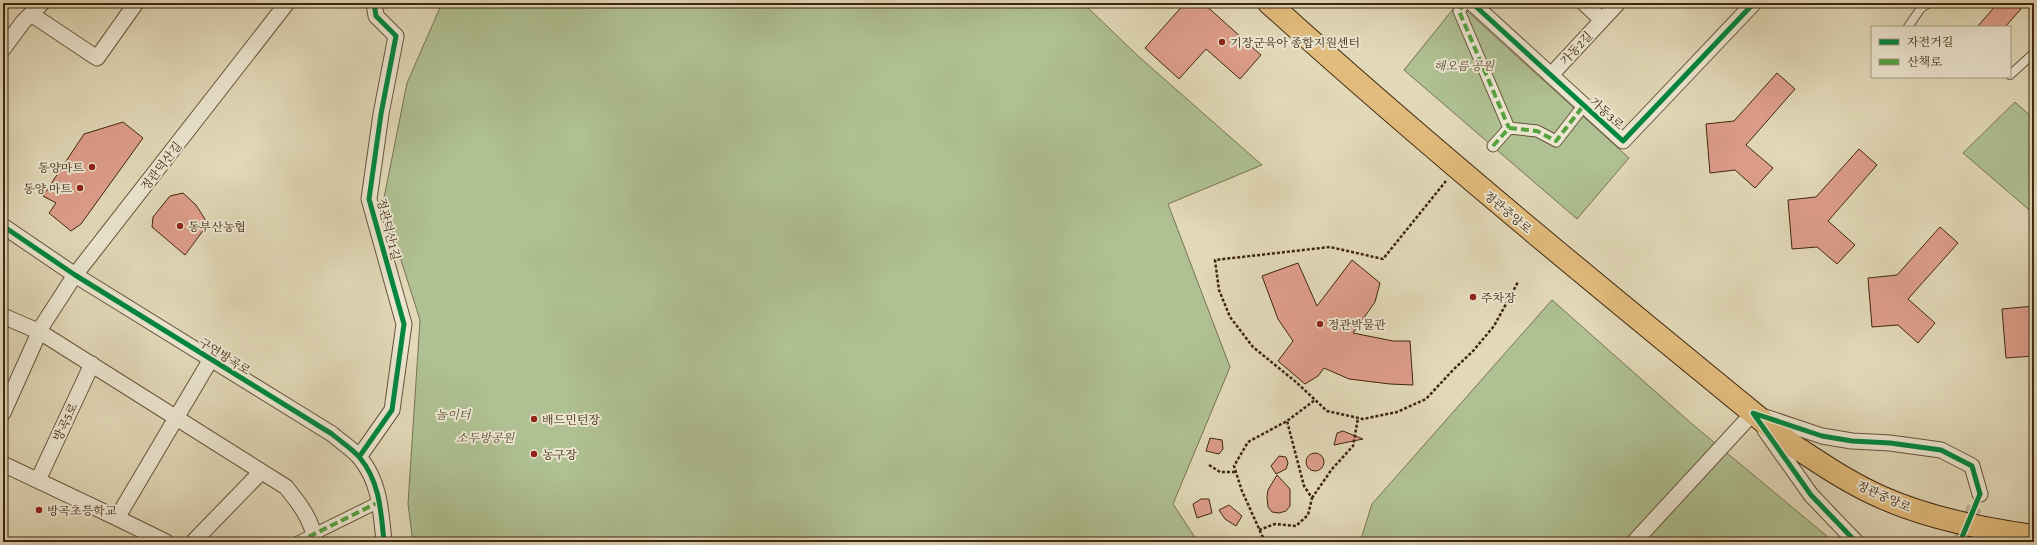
<svg xmlns="http://www.w3.org/2000/svg" width="2037" height="545" font-family="'Gentium Book Plus','Noto Serif KR',serif">
<rect width="100%" height="100%" fill="#e2d9b8"/>
<filter id="stains"><feTurbulence type="fractalNoise" baseFrequency=".005" numOctaves="4"/><feColorMatrix values="0 0 0 0 .2 0 0 0 0 .09 0 0 0 0 .02 0 0 0 .5 -.17"/></filter>
<radialGradient id="worn" r=".72"><stop offset=".6" stop-color="#630" stop-opacity="0"/><stop offset="1" stop-color="#630" stop-opacity=".3"/></radialGradient>
<path fill="#afc092" stroke="#777351" d="M 442,3 L 1083,3 L 1138,56 L 1262,165 L 1168,204 L 1230,367 L 1173,504 L 1198,542 L 413,542 L 408,504 L 420,320 L 383,203 L 407,83 Z
M 1458,3 L 1629,158 L 1577,219 L 1404,70 Z
M 2015,102 L 2034,119 L 2034,214 L 1963,153 Z
M 1552,300 L 1692,424 L 1834,542 L 1360,542 L 1372,504 Z"/>
<path fill="#de9e8b" stroke="#3f2610" d="M 1185,3 L 1203,3 L 1261,55 L 1240,79 L 1206,49 L 1179,79 L 1145,48 Z
M 1998,3 L 2014,3 L 2021,9 L 2005,27 L 1977,27 Z
M 1777,73 L 1795,89 L 1746,145 L 1773,168 L 1755,188 L 1735,170 L 1710,173 L 1706,124 L 1734,121 Z
M 123,122 L 143,138 L 81,224 L 71,231 L 49,213 L 56,203 L 43,196 L 84,134 Z
M 1859,149 L 1877,165 L 1828,221 L 1855,245 L 1837,264 L 1817,247 L 1792,249 L 1788,200 L 1816,197 Z
M 183,193 L 196,205 L 208,224 L 185,255 L 152,227 L 153,217 L 170,196 Z
M 1940,227 L 1958,243 L 1908,299 L 1935,323 L 1918,343 L 1898,325 L 1872,327 L 1868,278 L 1897,275 Z
M 1352,260 L 1380,283 L 1375,302 L 1353,333 L 1393,341 L 1410,341 L 1413,385 L 1390,384 L 1349,379 L 1324,368 L 1318,376 L 1305,384 L 1278,361 L 1293,341 L 1278,319 L 1262,276 L 1298,263 L 1317,306 Z
M 2034,306 L 2034,356 L 2006,358 L 2002,309 Z
M 1343,431 L 1363,439 L 1334,445 L 1337,433 Z
M 1210,438 L 1222,440 L 1223,449 L 1219,454 L 1206,451 Z
M1306 462a9 9 0 1 1 18 0a9 9 0 1 1-18 0Z
M 1279,456 L 1286,457 L 1288,463 L 1286,469 L 1276,474 L 1271,466 Z
M 1277,475 L 1290,489 L 1290,506 L 1286,511 L 1279,513 L 1272,512 L 1268,507 L 1267,497 L 1268,490 Z
M 1201,499 L 1209,499 L 1212,513 L 1197,518 L 1193,504 Z
M 1229,505 L 1242,516 L 1236,526 L 1225,519 L 1219,510 Z"/>
<g fill="none" stroke-linecap="round" stroke-linejoin="round">
<path stroke="#c1b596" stroke-width="15" stroke-dasharray="15 8" stroke-linecap="butt" d="M 1960,542 L 1980,494"/>
<g stroke="#68533a" stroke-width="10">
<path id="service" d="M 1908,27 L 1921,8 L 1929,3
M 2010,75 L 2034,53"/>
</g>
<g stroke="#68533a" stroke-width="13">
<path id="pedestrian" d="M 1465,3 L 1459,11 L 1509,128
M 1509,128 L 1537,131 L 1556,141 L 1584,105
M 1493,146 L 1509,128
M 298,542 L 379,502"/>
</g>
<g stroke="#68533a" stroke-width="17">
<path id="minor" d="M 1472,3 L 1623,141 L 1754,3
M 1584,3 L 1602,20
M 31,14 L 97,58 L 136,3
M 3,49 L 23,22 L 42,3
M 1551,75 L 1618,3
M 3,226 L 75,275 L 332,434 C 341,442 353,449 360,458 C 380,482 381,512 384,542
M 3,316 L 40,332 L 286,487 C 299,503 313,521 315,542
M 3,413 L 42,326 L 75,275 L 287,3
M 1765,417 L 1822,436 L 1852,441 L 1890,443 L 1941,450 L 1972,466 L 1980,494
M 1765,430 L 1811,495 L 1856,542
M 359,457 L 392,410 L 404,324 L 369,199 L 381,114 L 396,36 L 376,16 L 374,3
M 3,464 L 117,518 L 211,359
M 38,480 L 92,364
M 117,518 L 166,542
M 193,542 L 261,472
M 1634,542 L 1753,413"/>
</g>
<g stroke="#3f2610" stroke-width="24">
<path id="trunk" d="M 1269,3 C 1438,156 1615,300 1791,444 C 1820,463 1849,483 1881,497 C 1928,518 1982,529 2034,536"/>
</g>
<path stroke="#3f2610" stroke-width="2.5" stroke-dasharray="3 2" stroke-linecap="butt" d="M 1446,181 L 1383,259 L 1330,247 L 1215,260 L 1219,290 L 1230,317 L 1253,347 L 1296,382 L 1327,411 L 1363,419 L 1397,412 L 1426,399 L 1453,370 L 1473,351 L 1494,326 L 1518,282
M 1209,465 L 1220,472 L 1236,472
M 1312,498 L 1332,469 L 1353,446 L 1358,418
M 1259,530 L 1275,524 L 1296,526 L 1308,515 L 1312,498 L 1304,486 L 1287,421
M 1265,542 L 1242,491 L 1234,466 L 1248,442 L 1287,421 L 1315,400"/>
<use href="#service" stroke="#ece6d1" stroke-width="8"/>
<use href="#pedestrian" stroke="#ece6d1" stroke-width="11"/>
<use href="#minor" stroke="#ece6d1" stroke-width="15"/>
<use href="#trunk" stroke="#e1bc7c" stroke-width="22"/>
<path stroke="#54a33f" stroke-width="4" stroke-dasharray="8 4" stroke-linecap="butt" d="M 1465,3 L 1459,11 L 1509,128
M 1509,128 L 1537,131 L 1556,141 L 1584,105
M 1493,146 L 1509,128
M 298,542 L 379,502"/>
<g stroke="#ece6d1" stroke-width="8">
<path id="cycleway" d="M 1472,3 L 1623,141 L 1754,3
M 3,226 L 75,275 L 332,434 C 341,442 353,449 360,458 C 380,482 381,512 384,542
M 359,457 L 392,410 L 404,324 L 369,199 L 381,114 L 396,36 L 376,16 L 374,3
M 1856,542 L 1811,495 L 1753,413 L 1822,436 L 1852,441 L 1890,443 L 1941,450 L 1972,466 L 1980,494 L 1960,542"/>
</g>
<use href="#cycleway" stroke="#00873e" stroke-width="5"/>
</g>
<g fill="#8f2418" stroke="#ece6d1" stroke-width="1.5">
<circle cx="1222" cy="42" r="4"/>
<circle cx="92" cy="167" r="4"/>
<circle cx="80" cy="188" r="4"/>
<circle cx="180" cy="226" r="4"/>
<circle cx="1473" cy="297" r="4"/>
<circle cx="1320" cy="324" r="4"/>
<circle cx="534" cy="419" r="4"/>
<circle cx="534" cy="454" r="4"/>
<circle cx="39" cy="510" r="4"/>
</g>
<g text-anchor="middle" dominant-baseline="central" stroke-width="4" stroke-linejoin="round" paint-order="stroke">
<g font-size="12" fill="#3f2610" stroke="#ece6d1" text-anchor="start">
<text x="1230" y="42">기장군육아 종합지원센터</text>
<text x="84" y="167" text-anchor="end">동양마트</text>
<text x="72" y="188" text-anchor="end">동양 마트</text>
<text x="188" y="226">동부산농협</text>
<text x="1481" y="297">주차장</text>
<text x="1328" y="324">정관박물관</text>
<text x="542" y="419">배드민턴장</text>
<text x="542" y="454">농구장</text>
<text x="47" y="510">방곡초등학교</text>
</g>
<g font-size="12" fill="#3f2610" stroke="#ece6d1">
<text transform="translate(1576 48) rotate(-47)">가동2길</text>
<text transform="translate(1607 113) rotate(42)">가동3로</text>
<text transform="translate(161 166) rotate(-52)">정관덕산길</text>
<text transform="translate(1508 212) rotate(40)">정관중앙로</text>
<text transform="translate(389 229) rotate(76)">정관덕산1길</text>
<text transform="translate(225 356) rotate(32)">구연방곡로</text>
<text transform="translate(65 422) rotate(-65)">방곡5로</text>
<text transform="translate(1884 496) rotate(24)">정관중앙로</text>
</g>
<g font-size="12" font-style="italic" fill="#5b4c30" stroke="#ece6d1">
<text x="1464" y="65">해오름 공원</text>
<text x="453" y="414">놀이터</text>
<text x="485" y="437">소두방공원</text>
</g>
</g>
<rect width="2037" height="545" fill="none" stroke="#e2d9b8" stroke-width="16"/>
<rect x="4" y="4" width="2029" height="537" fill="none" stroke="#3f2610" stroke-width="2"/>
<rect x="8" y="8" width="2021" height="529" fill="none" stroke="#3f2610"/>
<rect x="1871" y="26" width="140" height="52" fill="#ece6d1" stroke="#a79984"/>
<rect x="1879" y="39" width="20" height="6" fill="#00873e" stroke="#a79984"/>
<text x="1907" y="46" font-size="12" fill="#3f2610">자전거길</text>
<rect x="1879" y="59" width="20" height="6" fill="#54a33f" stroke="#a79984"/>
<text x="1907" y="66" font-size="12" fill="#3f2610">산책로</text>
<rect width="100%" height="100%" filter="url(#stains)"/>
<rect width="100%" height="100%" fill="url(#worn)"/>
</svg>
